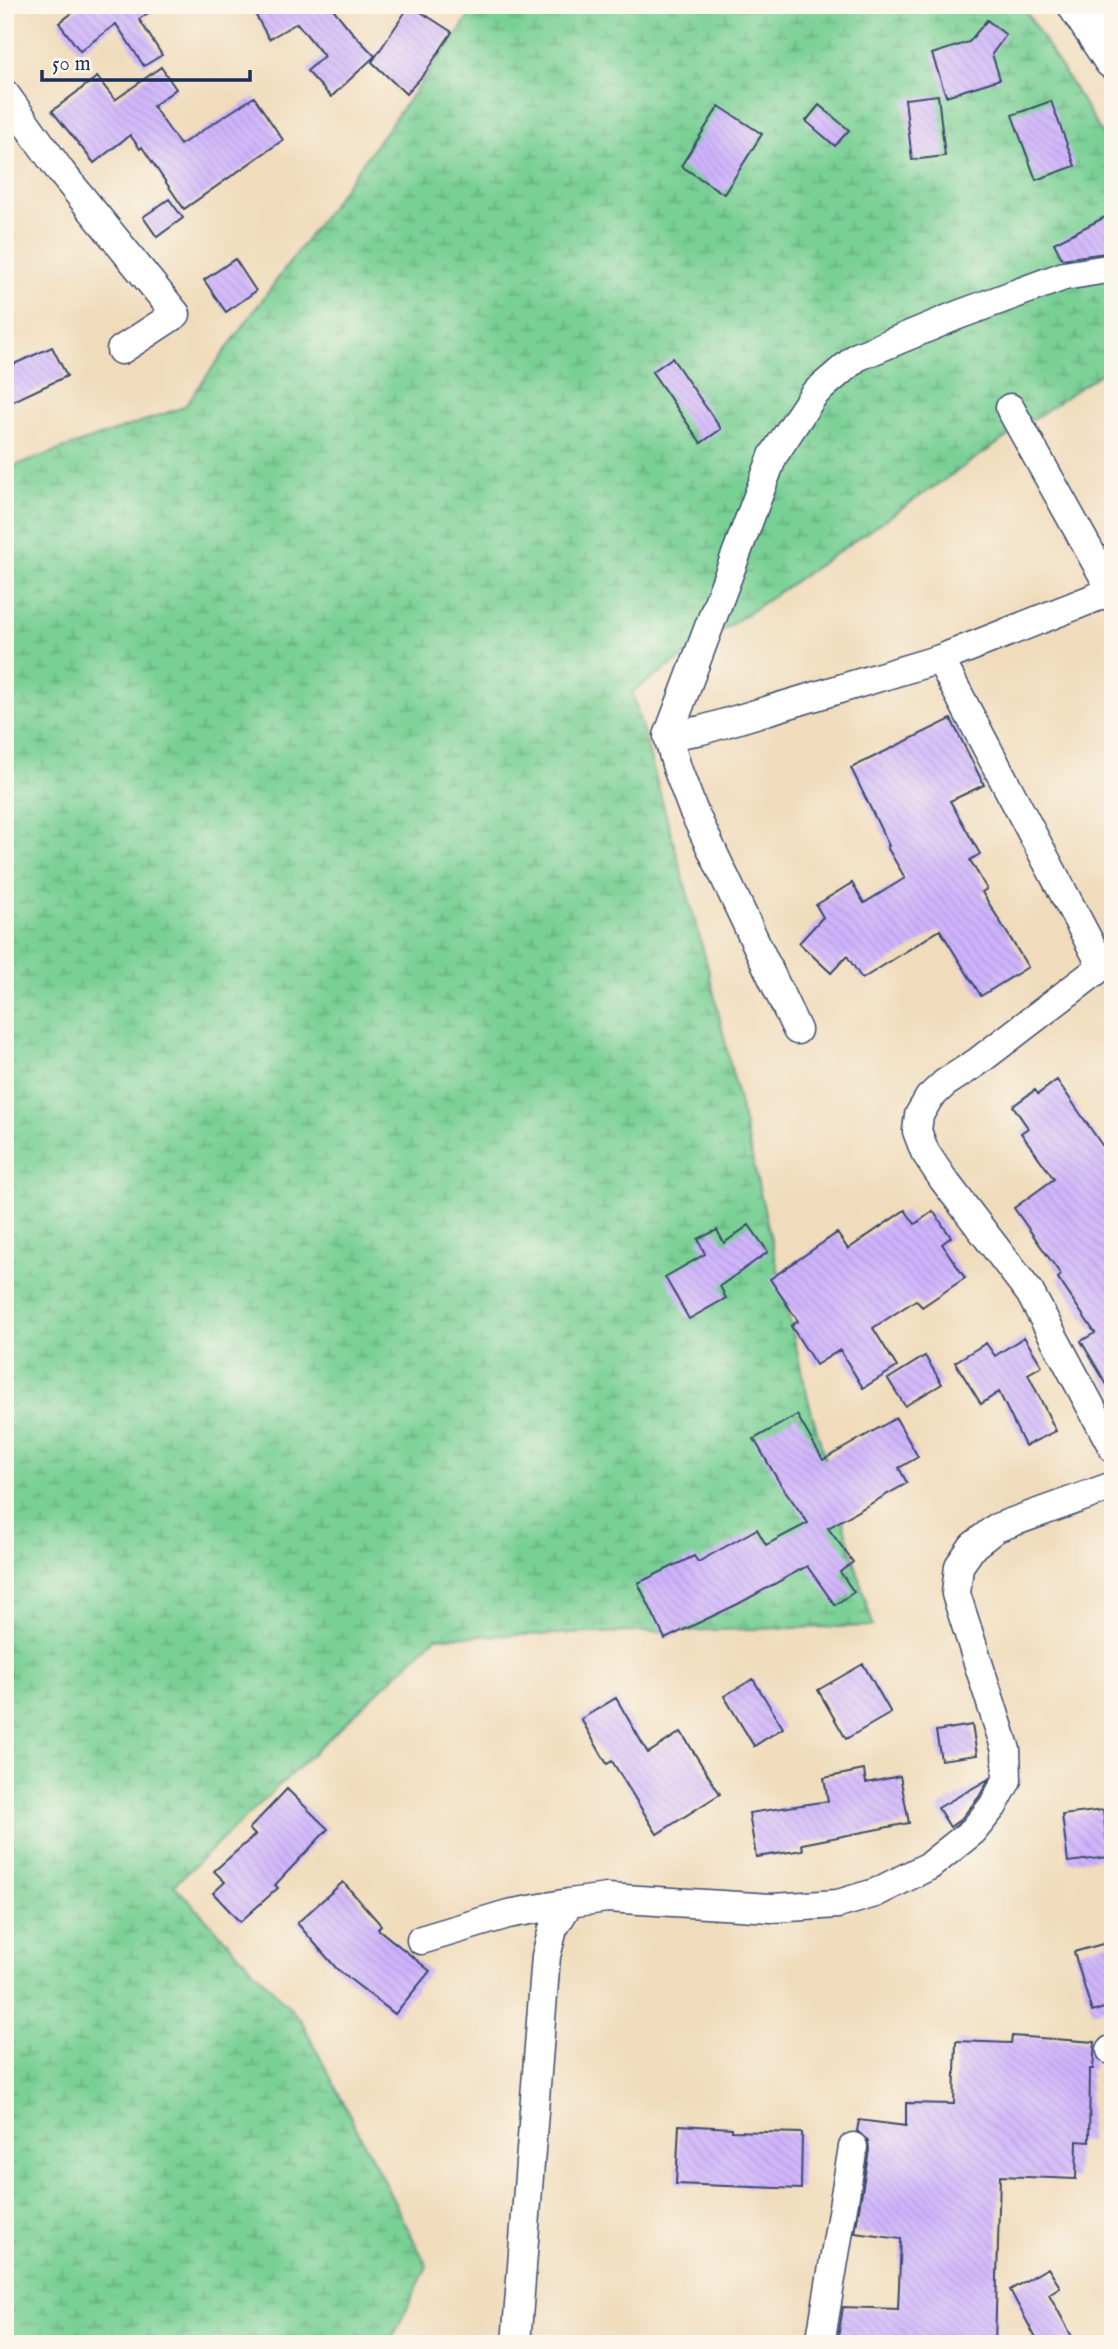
<svg xmlns="http://www.w3.org/2000/svg" width="1118" height="2349" font-family="'IM FELL English',serif">
<defs>
<pattern id="wetland-marsh" width="20" height="14" patternUnits="userSpaceOnUse" patternTransform="scale(1.75)"><rect width="20" height="14" fill="#79d094"/><path d="M1 5h8M5 5V1M11 12h8M15 12V8" fill="none" stroke="#62a97c"/></pattern>
<pattern id="building-back-hatch" width="6" height="6" patternUnits="userSpaceOnUse" patternTransform="scale(1.75)"><rect width="6" height="6" fill="#cfb4fc"/><path d="M-1 5l2 2M0 0l6 6M5-1l2 2" fill="none" stroke="#b19bda"/></pattern>
</defs>
<rect width="100%" height="100%" fill="#fbf7ec"/>
<filter id="ink" filterUnits="userSpaceOnUse"><feTurbulence type="fractalNoise" baseFrequency=".0143" numOctaves="2"/><feDisplacementMap in="SourceGraphic" scale="14" xChannelSelector="R" yChannelSelector="G"/><feConvolveMatrix kernelMatrix="1 2 1 2 8 2 1 2 1" color-interpolation-filters="sRGB"/></filter>
<filter id="wash" filterUnits="userSpaceOnUse"><feTurbulence type="fractalNoise" baseFrequency=".00686" numOctaves="4" result="noise"/><feDisplacementMap in="SourceGraphic" scale="28" xChannelSelector="R" yChannelSelector="G"/><feGaussianBlur stdDeviation="1.57" result="paint"/><feColorMatrix in="noise" values="0 0 0 0 0 0 0 0 0 0 0 0 0 0 0 0 0 1.4 0 .05"/><feComposite in="paint" operator="in"/></filter>
<g filter="url(#wash)">
<rect width="100%" height="100%" fill="#f0dcbc"/>
<path fill="url(#wetland-marsh)" stroke="#4a8079" stroke-width="2" d="M 454,5 L 1022,5 L 1113,151 L 1113,365 L 632,692 L 707,964 L 809,1403 L 873,1626 L 436,1637 L 174,1885 L 301,2020 L 427,2266 L 390,2344 L 5,2344 L 5,469 L 184,407 L 469,17 Z"/>
<g id="blocks">
<path fill="url(#building-back-hatch)" d="M 83,5 L 161,5 L 139,19 L 162,55 L 144,66 L 116,24 L 80,51 L 59,23 Z
M 250,5 L 330,5 L 351,31 L 375,56 L 331,97 L 307,71 L 324,56 L 297,23 L 269,39 Z
M 410,5 L 452,32 L 425,73 L 406,94 L 372,62 Z
M 987,20 L 1006,35 L 992,54 L 1000,79 L 946,96 L 932,54 L 969,42 Z
M 161,67 L 176,89 L 153,106 L 180,145 L 254,97 L 283,140 L 184,209 L 142,147 L 140,149 L 130,135 L 94,163 L 52,111 L 97,77 L 115,100 Z
M 938,95 L 945,156 L 912,160 L 905,99 Z
M 1051,101 L 1075,166 L 1036,180 L 1012,115 Z
M 819,105 L 849,130 L 835,146 L 806,121 Z
M 719,106 L 762,134 L 724,194 L 681,166 Z
M 169,199 L 183,218 L 157,237 L 143,217 Z
M 1113,213 L 1113,252 L 1062,259 L 1054,243 Z
M 235,259 L 256,291 L 226,312 L 204,280 Z
M 52,347 L 67,376 L 5,405 L 5,368 Z
M 672,358 L 721,429 L 701,443 L 652,372 Z
M 951,719 L 984,785 L 950,801 L 980,854 L 970,860 L 987,889 L 982,892 L 1028,967 L 981,996 L 940,930 L 862,979 L 847,956 L 831,973 L 799,943 L 823,917 L 816,905 L 852,883 L 864,903 L 905,878 L 887,847 L 889,846 L 851,768 Z
M 1057,1080 L 1113,1161 L 1113,1395 L 1081,1341 L 1095,1333 L 1058,1278 L 1061,1275 L 1014,1208 L 1054,1179 L 1021,1133 L 1028,1128 L 1013,1106 L 1035,1090 L 1038,1094 Z
M 905,1210 L 915,1224 L 933,1211 L 951,1237 L 942,1244 L 965,1278 L 922,1307 L 916,1300 L 873,1328 L 897,1367 L 863,1388 L 840,1350 L 816,1365 L 791,1326 L 798,1321 L 770,1279 L 837,1233 L 848,1249 Z
M 749,1225 L 768,1252 L 720,1286 L 726,1298 L 689,1319 L 665,1277 L 705,1254 L 698,1239 L 717,1230 L 724,1243 Z
M 1024,1337 L 1042,1366 L 1028,1374 L 1056,1431 L 1025,1446 L 999,1392 L 981,1404 L 955,1362 L 986,1343 L 995,1356 Z
M 925,1356 L 942,1384 L 905,1406 L 888,1379 Z
M 797,1415 L 823,1460 L 896,1418 L 918,1457 L 899,1468 L 907,1483 L 828,1528 L 853,1562 L 840,1572 L 854,1592 L 835,1605 L 807,1566 L 738,1604 L 665,1639 L 638,1583 L 694,1556 L 698,1562 L 757,1529 L 766,1545 L 808,1523 L 779,1482 L 754,1439 Z
M 863,1664 L 891,1713 L 846,1739 L 818,1690 Z
M 753,1679 L 783,1728 L 754,1746 L 724,1696 Z
M 616,1698 L 648,1753 L 681,1732 L 720,1794 L 657,1834 L 612,1761 L 607,1764 L 581,1719 Z
M 972,1725 L 977,1755 L 941,1760 L 936,1731 Z
M 864,1770 L 866,1783 L 900,1776 L 909,1823 L 802,1844 L 803,1850 L 756,1857 L 749,1813 L 828,1801 L 824,1778 Z
M 989,1779 L 979,1797 L 961,1819 L 950,1827 L 938,1808 Z
M 287,1789 L 328,1829 L 275,1885 L 278,1888 L 240,1922 L 213,1893 L 225,1882 L 214,1871 L 255,1835 L 249,1829 Z
M 1103,1810 L 1109,1857 L 1068,1862 L 1062,1815 Z
M 343,1882 L 381,1925 L 378,1929 L 430,1971 L 395,2014 L 337,1969 L 297,1923 Z
M 1113,1941 L 1113,2005 L 1092,2012 L 1074,1952 Z
M 1012,2036 L 1095,2042 L 1093,2069 L 1090,2069 L 1089,2142 L 1077,2141 L 1076,2179 L 1000,2176 L 995,2344 L 837,2344 L 843,2307 L 898,2309 L 901,2239 L 855,2233 L 869,2150 L 868,2141 L 857,2131 L 859,2120 L 906,2126 L 906,2103 L 954,2104 L 956,2041 L 1011,2043 Z
M 679,2125 L 732,2128 L 732,2131 L 802,2133 L 801,2189 L 676,2184 Z
M 1048,2268 L 1060,2287 L 1049,2294 L 1076,2344 L 1039,2344 L 1010,2290 Z"/>
</g>
</g>
<g filter="url(#ink)">
<use href="#blocks" fill-opacity="0" stroke="#3b496c" stroke-width="2"/>
<g fill="none" stroke-linecap="round" stroke-linejoin="round">
<g stroke="#3b496c" stroke-width="31">
<path id="street" d="M 5,94 L 61,172 L 176,314 L 121,350
M 1010,408 L 1113,593
M 940,659 L 1102,966
M 668,736 L 702,730 L 940,659 L 1112,591
M 1113,958 L 976,1063 L 945,1083 L 929,1098 L 919,1115 L 917,1131 L 925,1152 L 943,1179 L 1030,1293 L 1113,1448
M 797,1030 L 693,810 L 677,768 L 668,736 L 773,456 L 814,394 L 857,357 L 958,315 L 1064,276 L 1113,268
M 421,1940 L 508,1914 L 569,1903
M 1111,2050 L 1113,2051
M 516,2344 L 546,1956 L 553,1929 L 569,1903 L 607,1898 L 772,1908 L 838,1904 L 875,1893 L 929,1866 L 973,1831 L 993,1806 L 1007,1780 L 1006,1750 L 956,1594 L 959,1566 L 973,1546 L 996,1528 L 1113,1486
M 820,2344 L 853,2147"/>
</g>
<g stroke="#3b496c" stroke-width="41">
<path id="secondary" d="M 1077,5 L 1113,60"/>
</g>
<use href="#street" stroke="#fff" stroke-width="28"/>
<use href="#secondary" stroke="#fff" stroke-width="38"/>
</g>
</g>
<rect width="1118" height="2349" fill="none" stroke="#fbf7ec" stroke-width="28"/>
<path d="M42 70v10h208v-10" fill="none" stroke="#1b2f5e" stroke-width="3.5"/>
<text x="52" y="70" font-size="21" fill="#1b2f5e" stroke="#fbf7ec" stroke-width="5" paint-order="stroke">50 m</text>
</svg>
